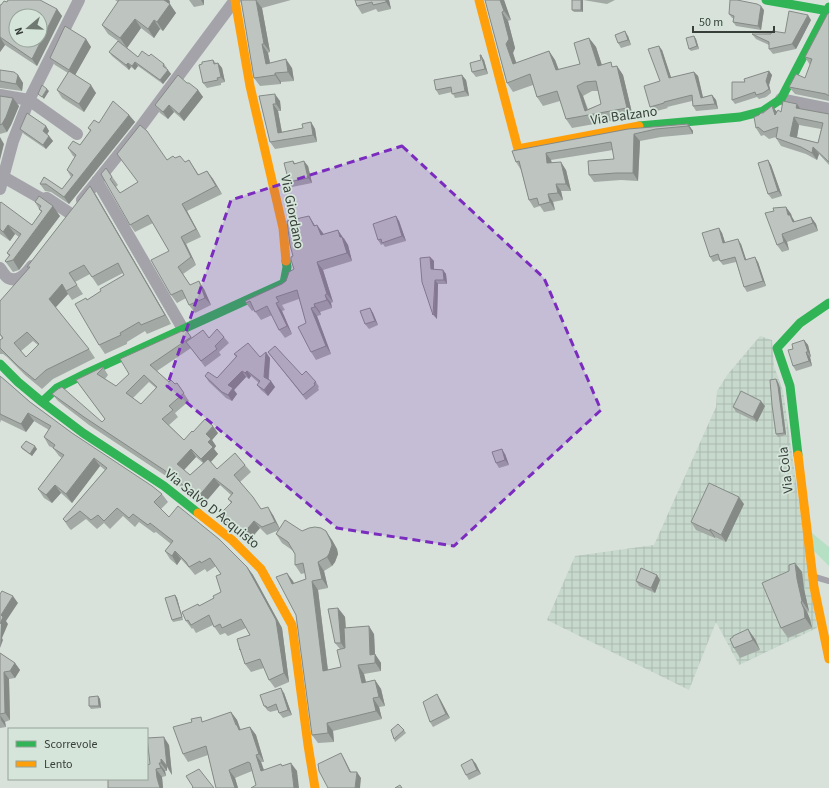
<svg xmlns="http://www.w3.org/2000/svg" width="829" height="788" font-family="'Source Sans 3',sans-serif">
<defs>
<pattern id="industrial-grid" width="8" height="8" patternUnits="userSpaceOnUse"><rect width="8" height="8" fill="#c7d8cc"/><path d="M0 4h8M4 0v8" fill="none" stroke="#acbab0"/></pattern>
</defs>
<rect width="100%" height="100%" fill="#d8e2db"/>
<path fill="url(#industrial-grid)" d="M 760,336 L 772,340 L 774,366 L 783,391 L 817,628 L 739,665 L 716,622 L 689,690 L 547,620 L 575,556 L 654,545 L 716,407 L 717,391 L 728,374 Z"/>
<path fill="#b5e0c4" d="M 812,533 L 829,547 L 829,566 L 814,551 Z"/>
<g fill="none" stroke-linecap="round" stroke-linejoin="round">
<path stroke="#a4a3aa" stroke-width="6" d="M 815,577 L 829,581"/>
<path stroke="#a4a3aa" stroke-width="12" d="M 0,95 L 29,100 L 77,134
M 781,99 L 829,109
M 0,175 L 42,199 L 47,198 L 71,214
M 97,181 L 183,329
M 0,189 L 13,141 L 29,100 L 79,0
M 82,200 L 139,129 L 235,0
M 0,268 C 2,271 5,276 8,278 C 19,283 26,273 32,266"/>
<path stroke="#30b455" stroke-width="9" d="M 766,0 L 829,11
M 639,126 L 740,117 L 763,111 L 781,99 L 829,7
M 0,364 L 18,382 L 42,402 L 83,433 L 164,486 L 198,513
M 42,402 L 57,388 L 87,373 L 284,283 L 287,267 L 286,261
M 798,455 L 790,386 L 777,348 L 800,323 L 829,303"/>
<path stroke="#ff9f0a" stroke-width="9" d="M 235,0 L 250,86 L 283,228 L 286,261
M 479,0 L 518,149 L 639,126
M 798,455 L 814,587 L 829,659
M 198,513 L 232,540 L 261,569 L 292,625 L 308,745 L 315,788"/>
</g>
<path fill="#a3a9a5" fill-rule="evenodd" d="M 115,0 L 169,0 L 170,2 L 169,4 L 176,13 L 163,31 L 160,29 L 154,38 L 141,28 L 127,48 L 138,57 L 149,56 L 164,64 L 167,68 L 167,69 L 171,74 L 163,84 L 138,66 L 135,70 L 131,67 L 129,70 L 112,56 L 109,52 L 118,41 L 108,34 L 102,25 L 118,2 Z
M 189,0 L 204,0 L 204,5 L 194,7 Z
M 241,0 L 291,0 L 262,8 L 270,52 L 268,53 L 270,63 L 292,68 L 294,81 L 281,82 L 281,84 L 260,86 L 254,78 Z
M 355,0 L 389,0 L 391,9 L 378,12 L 376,9 L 362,14 L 357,6 Z
M 485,0 L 504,0 L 511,20 L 508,21 L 515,48 L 513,53 L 516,63 L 549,51 L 555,60 L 559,70 L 580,64 L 589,38 L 596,47 L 602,65 L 614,67 L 617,66 L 623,75 L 633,117 L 572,128 L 566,119 L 560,101 L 543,106 L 537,97 L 533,85 L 513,92 L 507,83 ZM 592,91 L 598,91 L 601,104 L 588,109 L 583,96 Z
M 581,0 L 615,0 L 607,4 L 583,0 L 583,12 L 574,12 L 572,10 Z
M 7,2 L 57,9 L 62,16 L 37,66 L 5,45 L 0,52 L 0,5 L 1,5 Z
M 764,10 L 761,30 L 736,26 L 733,22 L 733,18 L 732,18 L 729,14 Z
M 829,14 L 829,101 L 795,94 L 789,87 L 805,78 L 810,65 L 805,57 Z
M 811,20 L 796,49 L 773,54 L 769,49 L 769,45 L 756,39 L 752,34 L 785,33 Z
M 628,36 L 631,45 L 621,48 L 618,43 Z
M 694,36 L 696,39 L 699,49 L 691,51 L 689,49 Z
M 86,39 L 91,47 L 75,75 L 96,93 L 84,112 L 62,98 L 57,90 L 68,73 L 55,65 L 50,58 Z
M 662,50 L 671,78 L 694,72 L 698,76 L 703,97 L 712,95 L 716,100 L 718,109 L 696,111 L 693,106 L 692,101 L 667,107 L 668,108 L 653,112 L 650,107 L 660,81 Z
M 213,60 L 216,63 L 218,63 L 222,68 L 225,82 L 221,83 L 221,85 L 207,88 L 203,83 L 202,64 Z
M 484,60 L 488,74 L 476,77 L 472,72 Z
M 0,70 L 18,75 L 23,83 L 22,91 L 0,88 Z
M 769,71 L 772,75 L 769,85 L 771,93 L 766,97 L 759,99 L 757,97 L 735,104 L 732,100 L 745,82 Z
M 466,80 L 469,96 L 455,98 L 452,92 L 439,95 L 436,90 Z
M 187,83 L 198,90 L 203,97 L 184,121 L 174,112 L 168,119 L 160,113 L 155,105 Z
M 0,96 L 19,106 L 11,125 L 7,132 L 0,134 Z
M 259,96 L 280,101 L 281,111 L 278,111 L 282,132 L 303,128 L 311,122 L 315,129 L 317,142 L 275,149 L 270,142 Z
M 797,104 L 800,108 L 829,114 L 829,165 L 819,154 L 817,160 L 806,154 L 781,146 L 776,138 L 776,137 L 769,139 L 764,135 L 761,136 L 756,128 L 759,115 L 772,106 L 777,112 L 781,112 ZM 799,125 L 821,129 L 818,143 L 797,137 Z
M 129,115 L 135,122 L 69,204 L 51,192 L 45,191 L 40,184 L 44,177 L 62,189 L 71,177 L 67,170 L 75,157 L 73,156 L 68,148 L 80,145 L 90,131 L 88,128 L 99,123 Z
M 688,124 L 693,131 L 693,134 L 661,137 L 640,141 L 638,181 L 621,180 L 594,182 L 589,175 L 614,159 L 613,150 L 551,160 L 552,163 L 566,170 L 571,191 L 561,191 L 563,200 L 553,202 L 555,210 L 544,212 L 540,206 L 534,208 L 529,200 L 521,170 L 516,162 L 512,151 Z
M 46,126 L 49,131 L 47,134 L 49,136 L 53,141 L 46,149 L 24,134 L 20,129 Z
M 175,158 L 185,162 L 189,160 L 199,175 L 207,171 L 213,179 L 222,194 L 187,211 L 201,237 L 186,244 L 196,265 L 183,274 L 190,285 L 204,289 L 211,305 L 195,313 L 189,305 L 186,298 L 177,303 L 171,295 L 169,251 L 153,223 L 135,232 L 130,225 L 106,168 L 118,185 L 116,187 L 120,193 L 138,182 L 167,160 Z
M 768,160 L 771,165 L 782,196 L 772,199 L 768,194 Z
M 293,161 L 295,163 L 308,166 L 312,183 L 292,187 L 289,182 Z
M 90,186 L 96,195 L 171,324 L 147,334 L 145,331 L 127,342 L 127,344 L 105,354 L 99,345 L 87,300 L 101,291 L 124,275 L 123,273 L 98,286 L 90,274 L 75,282 L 83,294 L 72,300 L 68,294 L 55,308 L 89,349 L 95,358 L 53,379 L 42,389 L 25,375 L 7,357 L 3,354 L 0,354 L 0,340 L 2,338 L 0,335 L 0,301 L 29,269 L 27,267 ZM 33,341 L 38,345 L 26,357 L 21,351 Z
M 35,202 L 60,216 L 19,270 L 13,272 L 5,261 L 9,256 L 7,253 L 19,237 L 15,234 L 10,241 L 0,234 L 0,203 L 32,225 L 41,212 Z
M 786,207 L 791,214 L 792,217 L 795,222 L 811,217 L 816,224 L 818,231 L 787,242 L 789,250 L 782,252 L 777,245 L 774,211 Z
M 309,216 L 315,226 L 317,225 L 323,235 L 344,238 L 348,245 L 352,261 L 323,270 L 333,302 L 331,303 L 332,308 L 320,312 L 321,315 L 317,316 L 331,354 L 316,360 L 311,352 L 306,323 L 299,299 L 282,305 L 285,310 L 282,311 L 292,334 L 285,338 L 279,330 L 272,315 L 261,320 L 254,310 L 252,311 L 246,303 L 282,284 L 286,281 L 294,269 L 293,256 Z
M 396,216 L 399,221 L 406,241 L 385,247 L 383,244 L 381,245 L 378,240 Z
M 719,228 L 722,233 L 725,243 L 741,244 L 746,260 L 758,262 L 766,286 L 747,292 L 744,287 L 736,262 L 723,265 L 719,260 L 713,262 L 710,257 Z
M 430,257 L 434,261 L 434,269 L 443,270 L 446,274 L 447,284 L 438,284 L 437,319 L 433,315 Z
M 370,308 L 373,313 L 378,325 L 369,329 L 365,324 Z
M 186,330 L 192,338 L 224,337 L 229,343 L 219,352 L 221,355 L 205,367 L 191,348 L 157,371 L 169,382 L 175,384 L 177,383 L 189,401 L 175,413 L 178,417 L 169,425 L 184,440 L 193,432 L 218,433 L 212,440 L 216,446 L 214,449 L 218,454 L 211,462 L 217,469 L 245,465 L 251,472 L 240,482 L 261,509 L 273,515 L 280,529 L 302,531 L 332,540 L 337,549 L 338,554 L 335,562 L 332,566 L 324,571 L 328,588 L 318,590 L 328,670 L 341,667 L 340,649 L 335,643 L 338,608 L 345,617 L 346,628 L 374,634 L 375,654 L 381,663 L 381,671 L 364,674 L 366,682 L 375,680 L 381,689 L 385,706 L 379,707 L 382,719 L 333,731 L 334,742 L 318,743 L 312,735 L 293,581 L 294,583 L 306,579 L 305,573 L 301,574 L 295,565 L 295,554 L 292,550 L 282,543 L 276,534 L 279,530 L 267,535 L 260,528 L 248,542 L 238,532 L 225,522 L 220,514 L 231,503 L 228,499 L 231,495 L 220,485 L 203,505 L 169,478 L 89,425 L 58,401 L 52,394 L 102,422 L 105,419 L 76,380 L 103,367 L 108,375 L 105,379 L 116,386 ZM 149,382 L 156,388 L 141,404 L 133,398 ZM 196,457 L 203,463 L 190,475 L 184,470 Z
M 804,340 L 808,345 L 811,357 L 810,357 L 812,366 L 796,371 L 793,366 L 793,349 Z
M 268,352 L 302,375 L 316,382 L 319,387 L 318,388 L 319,390 L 306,400 Z
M 234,354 L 260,357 L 270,358 L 269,379 L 275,387 L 268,396 L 261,390 L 257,385 L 259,383 L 251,376 L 249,379 L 246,377 L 234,390 L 237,394 L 232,401 L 226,398 L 209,382 L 205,376 L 217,378 L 236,357 Z
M 0,376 L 6,381 L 30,402 L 72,433 L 162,494 L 168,502 L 161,509 L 169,517 L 247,567 L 253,575 L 282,628 L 289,682 L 275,688 L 269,680 L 264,668 L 251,672 L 245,664 L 241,652 L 240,650 L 250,635 L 246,628 L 228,636 L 225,633 L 220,635 L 213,625 L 196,633 L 193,628 L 192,629 L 186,621 L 199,606 L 214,598 L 221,592 L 221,574 L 216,566 L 207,572 L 205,569 L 195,575 L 191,570 L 181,559 L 177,565 L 170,559 L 165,551 L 171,544 L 156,532 L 154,533 L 139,522 L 135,527 L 123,516 L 110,529 L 104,523 L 97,529 L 86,519 L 71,530 L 69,528 L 63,519 L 105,470 L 100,466 L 72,503 L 61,493 L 52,503 L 44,498 L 38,489 L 62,458 L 59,456 L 53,448 L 49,446 L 44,437 L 49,430 L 34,421 L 26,432 L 1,420 L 0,423 Z
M 778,382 L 780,388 L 786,435 L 778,437 L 776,434 Z
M 765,406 L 757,422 L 736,412 L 733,407 Z
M 21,447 L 37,449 L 32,456 L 22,449 Z
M 505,454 L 509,465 L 499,468 L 496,463 Z
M 744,504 L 726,542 L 715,537 L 715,538 L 696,530 L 691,522 Z
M 795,563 L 802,572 L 804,589 L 809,611 L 807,612 L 810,619 L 812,628 L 788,638 L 781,628 L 789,571 Z
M 657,575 L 660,580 L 655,593 L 639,586 L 636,581 Z
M 175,595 L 177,598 L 183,620 L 173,622 L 172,620 Z
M 755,639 L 760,650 L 740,658 L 734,648 Z
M 0,653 L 15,663 L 20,670 L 15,678 L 9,679 L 10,720 L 5,722 L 6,727 L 0,728 Z
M 284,693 L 292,715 L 283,718 L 279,713 L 278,710 L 270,712 L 269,711 L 268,711 L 264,706 Z
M 98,696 L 100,699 L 101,708 L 91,709 L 89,706 Z
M 440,699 L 450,718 L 433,727 L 430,722 Z
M 231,712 L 237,720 L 241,730 L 250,727 L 256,735 L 264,762 L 261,762 L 264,770 L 283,766 L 297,771 L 256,785 L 252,771 L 235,778 L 238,788 L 240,788 L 216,788 L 208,755 L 188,762 L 183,754 L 192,722 L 204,722 Z
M 404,730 L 406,733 L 395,742 L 394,739 Z
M 169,745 L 172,775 L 167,767 L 167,771 L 165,771 L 166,776 L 162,777 L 163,788 L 147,779 L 150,764 Z
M 472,759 L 476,764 L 481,774 L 469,780 L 466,775 Z"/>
<path fill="#858a86" d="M 162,0 L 169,0 L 170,2 L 167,7 Z
M 201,0 L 204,0 L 204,5 Z
M 256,0 L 262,8 L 270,52 L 264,44 Z
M 386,0 L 389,0 L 391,9 L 386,2 Z
M 500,0 L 504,0 L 511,20 L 504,11 Z
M 581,0 L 583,0 L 583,12 L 581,10 Z
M 170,4 L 176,13 L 163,31 L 157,22 Z
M 761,6 L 764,10 L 761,30 L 758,26 Z
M 57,9 L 62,16 L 37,66 L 32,59 Z
M 502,12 L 508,21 L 515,48 L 513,53 L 520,74 L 513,64 L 506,44 Z
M 808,15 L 811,20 L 796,49 L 792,44 Z
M 135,19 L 141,28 L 127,48 L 120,38 Z
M 154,20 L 160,29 L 154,38 L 148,29 Z
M 625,31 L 628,36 L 631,45 L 628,40 Z
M 694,36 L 696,39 L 699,49 L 697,46 Z
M 0,37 L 5,45 L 0,52 Z
M 589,38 L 596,47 L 605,75 L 598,66 Z
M 86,39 L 91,47 L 74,77 L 69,70 Z
M 262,44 L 268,53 L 272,73 L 266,64 Z
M 659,46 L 662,50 L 673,83 L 669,78 Z
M 549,51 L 555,60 L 562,79 L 556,70 Z
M 481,55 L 484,60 L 488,74 L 485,69 Z
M 286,59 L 292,68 L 294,81 L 288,72 Z
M 135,62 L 138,66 L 135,70 L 132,66 Z
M 128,63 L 131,67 L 129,70 L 126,65 Z
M 218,63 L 222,68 L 225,82 L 221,77 Z
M 617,66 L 623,75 L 633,117 L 627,108 Z
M 168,70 L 171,74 L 163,84 L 160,80 Z
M 769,71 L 772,75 L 769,85 L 771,93 L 769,89 L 766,81 Z
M 694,72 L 698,76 L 704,102 L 701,98 Z
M 275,73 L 281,82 L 281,84 L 275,75 Z
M 18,75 L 23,83 L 22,91 L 16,84 Z
M 462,75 L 466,80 L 469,96 L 465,91 Z
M 91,85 L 96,93 L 84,112 L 79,104 Z
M 577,86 L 583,96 L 589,115 L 585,111 Z
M 47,89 L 49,91 L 44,99 L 42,97 Z
M 198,90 L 203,97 L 184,121 L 179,114 Z
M 275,94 L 280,101 L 281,111 L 276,104 Z
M 712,95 L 716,100 L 718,109 L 715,104 Z
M 13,98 L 19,106 L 11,125 L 7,132 L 2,124 Z
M 273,104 L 278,111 L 283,139 L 278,133 Z
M 797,104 L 802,111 L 796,108 Z
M 169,105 L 174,112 L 168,119 L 163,112 Z
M 772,106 L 778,113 L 775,115 Z
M 129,115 L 135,122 L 69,204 L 64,197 Z
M 794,117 L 799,125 L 796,143 L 790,136 Z
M 311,122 L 315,129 L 317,142 L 313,135 Z
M 688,124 L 693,131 L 693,134 L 688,126 Z
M 46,126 L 49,131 L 46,136 L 43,131 Z
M 634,134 L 640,141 L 638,181 L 633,173 Z
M 49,136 L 53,141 L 46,149 L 43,145 Z
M 0,137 L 4,144 L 0,160 Z
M 813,147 L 819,154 L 817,160 L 812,153 Z
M 546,153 L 551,160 L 553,171 L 547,163 Z
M 768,160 L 771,165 L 782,196 L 778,191 Z
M 304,161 L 308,166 L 312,183 L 308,178 Z
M 561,162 L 566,170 L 571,191 L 566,184 Z
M 207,171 L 213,179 L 222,194 L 216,186 Z
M 556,184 L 561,191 L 563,200 L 558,193 Z
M 90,186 L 96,195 L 171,324 L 165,315 Z
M 548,194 L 553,202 L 555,210 L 550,202 Z
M 182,204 L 187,211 L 201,237 L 196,229 Z
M 53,206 L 60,216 L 19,270 L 13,260 Z
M 786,207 L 791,214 L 792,217 L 795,222 L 798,229 L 788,215 Z
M 309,216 L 314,224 L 319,234 L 314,226 Z
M 396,216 L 399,221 L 406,241 L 402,236 Z
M 811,217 L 816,224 L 818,231 L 813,223 Z
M 8,225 L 15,234 L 10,241 L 3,232 Z
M 317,225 L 323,233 L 327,243 L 321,235 Z
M 719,228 L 722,233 L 727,248 L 723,243 Z
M 338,230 L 348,245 L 352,261 L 347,253 L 340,237 Z
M 782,234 L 787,242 L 789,250 L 784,242 Z
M 181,237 L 186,244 L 196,265 L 191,257 Z
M 738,239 L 741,244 L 748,265 L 745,260 Z
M 430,257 L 434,261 L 434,273 L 431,269 Z
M 755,257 L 758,262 L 766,286 L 763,281 Z
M 317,262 L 323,270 L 333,302 L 327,294 Z
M 443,270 L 446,274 L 447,284 L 444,280 Z
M 435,280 L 438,284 L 437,319 L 434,315 Z
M 199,281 L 204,289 L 211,305 L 205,298 Z
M 62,284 L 68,294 L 55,308 L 49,299 Z
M 325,295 L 331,303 L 332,308 L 327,300 Z
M 276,303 L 282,311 L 292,334 L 287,326 Z
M 314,304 L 320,312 L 321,315 L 315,307 Z
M 311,308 L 317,316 L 331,354 L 326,346 Z
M 370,308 L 373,313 L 378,325 L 375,321 Z
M 804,340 L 808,345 L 811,357 L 808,352 Z
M 266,352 L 270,358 L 268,383 L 264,377 Z
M 806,352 L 810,357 L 812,366 L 809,361 Z
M 242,371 L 246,377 L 234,390 L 237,394 L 232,401 L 228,395 L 228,385 Z
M 247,371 L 251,376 L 249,379 L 245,373 Z
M 776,379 L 778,382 L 780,388 L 786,435 L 784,433 Z
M 271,381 L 275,387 L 268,396 L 264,390 Z
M 761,401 L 765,406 L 757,422 L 753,417 Z
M 28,413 L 34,421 L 26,432 L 21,424 Z
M 213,426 L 218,433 L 212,440 L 216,446 L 214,449 L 218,454 L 206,467 L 201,459 L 208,442 L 206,434 Z
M 35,446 L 37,449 L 32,456 L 30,454 Z
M 191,449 L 196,457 L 182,472 L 177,464 Z
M 502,449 L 505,454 L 509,465 L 505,460 Z
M 94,458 L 100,466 L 72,503 L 66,494 Z
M 214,478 L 220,485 L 203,505 L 198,497 Z
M 55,485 L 61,493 L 52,503 L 46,495 Z
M 739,497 L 744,504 L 726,542 L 721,535 Z
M 268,507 L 273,515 L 280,529 L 275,522 Z
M 254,521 L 260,528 L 248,542 L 243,534 Z
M 710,529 L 715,537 L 715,538 L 710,531 Z
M 326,531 L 332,540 L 337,549 L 338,554 L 335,562 L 332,566 L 327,557 Z
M 175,551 L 181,559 L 177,565 L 172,556 Z
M 318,562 L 324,571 L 328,588 L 322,579 Z
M 795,563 L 802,572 L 804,589 L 809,611 L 802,601 L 797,579 Z
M 247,567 L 253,575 L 282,628 L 289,682 L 284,673 Z
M 287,573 L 293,581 L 297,592 L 292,584 Z
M 657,575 L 660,580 L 655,593 L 651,588 Z
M 312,581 L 318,590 L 329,680 L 323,671 Z
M 175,595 L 177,598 L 183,620 L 182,617 Z
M 13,596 L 18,603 L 6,621 L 8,624 L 2,638 L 3,640 L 0,648 L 1,615 Z
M 801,602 L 807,612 L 810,619 L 812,628 L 805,618 Z
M 338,608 L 345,617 L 347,652 L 341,643 Z
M 369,626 L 374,634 L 375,655 L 375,654 L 381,663 L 381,671 L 370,655 Z
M 748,629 L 755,639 L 760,650 L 753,640 Z
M 15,663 L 20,670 L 15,678 L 10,671 Z
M 358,665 L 364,674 L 368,691 L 362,683 Z
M 4,672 L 9,679 L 10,720 L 5,713 Z
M 375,680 L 381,689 L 385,706 L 379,697 Z
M 281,688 L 284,693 L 292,715 L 288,710 Z
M 437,694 L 440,699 L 450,718 L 446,714 Z
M 98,696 L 100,699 L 101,708 L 99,706 Z
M 373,698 L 379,707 L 382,719 L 376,711 Z
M 231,712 L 237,720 L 240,729 L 243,732 L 239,730 Z
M 0,715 L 5,722 L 6,727 L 1,720 Z
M 327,723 L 333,731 L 334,742 L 328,733 Z
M 250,727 L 256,735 L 264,762 L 259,754 Z
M 164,737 L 169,745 L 172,775 L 167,766 Z
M 341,753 L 345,760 L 354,778 L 350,772 Z
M 256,755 L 261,762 L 267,779 L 261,771 Z
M 161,759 L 167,767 L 167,771 L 161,763 Z
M 472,759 L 476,764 L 481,774 L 477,770 Z
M 159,763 L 165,771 L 166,776 L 161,768 Z
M 291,763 L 297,771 L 299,788 L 294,788 Z
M 156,769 L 162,777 L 163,788 L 160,788 L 157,778 Z
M 229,770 L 235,778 L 238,788 L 235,788 Z
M 357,772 L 361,778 L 360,788 L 355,788 Z"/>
<path fill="#bec5c0" stroke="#858a86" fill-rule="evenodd" d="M 8,0 L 40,0 L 57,9 L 32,59 L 0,37 L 0,5 L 1,5 L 4,1 L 7,2 ZM 16,16 L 40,16 L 40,40 L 16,40 Z
M 119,0 L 164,0 L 170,4 L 157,22 L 154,20 L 148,29 L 135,19 L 120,38 L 102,25 Z
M 241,0 L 256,0 L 264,44 L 262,44 L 266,64 L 286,59 L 288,72 L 275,73 L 275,75 L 254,78 Z
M 355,0 L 386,0 L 386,2 L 373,5 L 372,2 L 357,6 Z
M 485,0 L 500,0 L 504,11 L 502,12 L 509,39 L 506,44 L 513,64 L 549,51 L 556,70 L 580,64 L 574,43 L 589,38 L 598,66 L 611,62 L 612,67 L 617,66 L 627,108 L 566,119 L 557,91 L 537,97 L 530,74 L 507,83 ZM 596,81 L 601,104 L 585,111 L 577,86 L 585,82 Z
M 572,0 L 581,0 L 581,10 L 572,10 Z
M 730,0 L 737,0 L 757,4 L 761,6 L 758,26 L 733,22 L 734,16 L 729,14 Z
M 789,11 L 808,15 L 792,44 L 769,49 L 769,42 L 752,34 L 771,34 L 772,31 L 785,33 Z
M 828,13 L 829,14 L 829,96 L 826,94 L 789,87 L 796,74 L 805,78 L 812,59 L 805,57 Z
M 65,26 L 86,39 L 69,70 L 50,58 Z
M 625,31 L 628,40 L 618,43 L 615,35 Z
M 694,36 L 697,46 L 689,49 L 686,38 Z
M 118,41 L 138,57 L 142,51 L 149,56 L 151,54 L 164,64 L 163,66 L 168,70 L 160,80 L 135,62 L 132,66 L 128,63 L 126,65 L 109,52 Z
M 659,46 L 669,78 L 694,72 L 701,98 L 712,95 L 715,104 L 693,106 L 692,95 L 664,102 L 664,103 L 650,107 L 644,86 L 660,81 L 648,49 Z
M 480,55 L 481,55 L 485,69 L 472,72 L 470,63 L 481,60 Z
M 213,60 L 214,64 L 218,63 L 221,77 L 217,78 L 218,80 L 203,83 L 199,65 L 202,64 L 202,62 Z
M 0,70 L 14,72 L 18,75 L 16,84 L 0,81 Z
M 69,71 L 91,85 L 79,104 L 57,90 Z
M 769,71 L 766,81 L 769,89 L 763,93 L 756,95 L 755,92 L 732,100 L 732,82 L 745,82 L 744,79 Z
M 178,75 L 187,83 L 189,83 L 198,90 L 179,114 L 169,105 L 163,112 L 155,105 Z
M 462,75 L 465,91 L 452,94 L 451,87 L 436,90 L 434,80 Z
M 42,85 L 47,89 L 42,97 L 38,94 Z
M 275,94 L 276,104 L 273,104 L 278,133 L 303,128 L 302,124 L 311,122 L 313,135 L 270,142 L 259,96 Z
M 0,96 L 13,98 L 6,117 L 2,124 L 0,125 Z
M 113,101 L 129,115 L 64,197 L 46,184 L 40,184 L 44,177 L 62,189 L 73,175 L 67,170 L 76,155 L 68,148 L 73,141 L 80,145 L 91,130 L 88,128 L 94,120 L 99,123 Z
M 783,101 L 797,104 L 796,108 L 829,114 L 829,162 L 813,147 L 812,153 L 801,147 L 776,138 L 778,127 L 764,132 L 758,127 L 756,128 L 754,117 L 759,115 L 761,113 L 763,113 L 772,106 L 775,115 L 778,110 L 781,112 ZM 794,117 L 823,123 L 818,143 L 790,136 Z
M 27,113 L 46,126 L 43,131 L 49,136 L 43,145 L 20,129 Z
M 688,124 L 688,126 L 656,129 L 634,134 L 633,173 L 616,173 L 589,175 L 588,161 L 614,159 L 611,142 L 546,153 L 547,163 L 561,162 L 566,184 L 556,184 L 558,193 L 548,194 L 550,202 L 539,205 L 537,198 L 529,200 L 519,161 L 516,162 L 512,151 L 628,129 Z
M 140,125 L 147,131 L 167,160 L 173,156 L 175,158 L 180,156 L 185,162 L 189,160 L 198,175 L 207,171 L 216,186 L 182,204 L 196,229 L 181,237 L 191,257 L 178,267 L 190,285 L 199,281 L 205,298 L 189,305 L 182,290 L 171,295 L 151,260 L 169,251 L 148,215 L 130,225 L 101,174 L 106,168 L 112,177 L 110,179 L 120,193 L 138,182 L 117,154 Z
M 768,160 L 778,191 L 768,194 L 758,163 Z
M 293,161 L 294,164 L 304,161 L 308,178 L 289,182 L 284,163 Z
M 90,186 L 165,315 L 141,325 L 139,322 L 120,333 L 121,335 L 99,345 L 75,304 L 86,298 L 87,300 L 101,291 L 100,289 L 124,275 L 118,263 L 92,277 L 84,265 L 69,273 L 77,285 L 66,291 L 62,284 L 49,299 L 89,349 L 46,370 L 35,380 L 18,366 L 0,348 L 0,340 L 3,338 L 0,334 L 0,301 L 30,267 L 27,267 ZM 27,332 L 39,344 L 26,357 L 14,343 Z
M 39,196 L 53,206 L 13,260 L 6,262 L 5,261 L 10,255 L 7,253 L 21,234 L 8,225 L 3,232 L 0,229 L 0,203 L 1,202 L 32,225 L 42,211 L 39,209 L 41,206 L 35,202 Z
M 786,207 L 788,215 L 790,215 L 793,222 L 811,217 L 813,223 L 782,234 L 784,242 L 777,245 L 765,213 L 774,211 L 773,208 Z
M 309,216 L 314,226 L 317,225 L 321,235 L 338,230 L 340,237 L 342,237 L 347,253 L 317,262 L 327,294 L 325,295 L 327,300 L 314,304 L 315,307 L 311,308 L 326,346 L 311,352 L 298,327 L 306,323 L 297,290 L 276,297 L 279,302 L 276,303 L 287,326 L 279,330 L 267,306 L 255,312 L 250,301 L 246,303 L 245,301 L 282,284 L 286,281 L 289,272 L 294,269 L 291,260 L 291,257 L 293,256 L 290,245 L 287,221 Z
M 396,216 L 402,236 L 382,243 L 381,239 L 378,240 L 373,224 Z
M 719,228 L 723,243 L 738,239 L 745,260 L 755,257 L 763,281 L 744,287 L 735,257 L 720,261 L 718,254 L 710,257 L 702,233 Z
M 430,257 L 431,269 L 443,270 L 444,280 L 435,280 L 433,315 L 422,282 L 420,258 Z
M 370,308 L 375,321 L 365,324 L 360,311 Z
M 217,329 L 224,337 L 215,346 L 217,349 L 201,361 L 186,342 L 203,330 L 209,338 Z
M 186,330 L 191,337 L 150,365 L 169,382 L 171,380 L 175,384 L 177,383 L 184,393 L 169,406 L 173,410 L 162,419 L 184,440 L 192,431 L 193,432 L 205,419 L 213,426 L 206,434 L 211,439 L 208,442 L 213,447 L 201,459 L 191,449 L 177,464 L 190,475 L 208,459 L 217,469 L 235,453 L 245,465 L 234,475 L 253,497 L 261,509 L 268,507 L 275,522 L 262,527 L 254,521 L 243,534 L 233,525 L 220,514 L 232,502 L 228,499 L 233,493 L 214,478 L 198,497 L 164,470 L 84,417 L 52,394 L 58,389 L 62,387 L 102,422 L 105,419 L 76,380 L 103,367 L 103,368 L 97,374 L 116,386 L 129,374 L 120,359 L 182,331 L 183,332 ZM 144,375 L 157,387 L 141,404 L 126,393 Z
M 804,340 L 808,352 L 806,352 L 809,361 L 793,366 L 788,350 L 793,349 L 792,344 Z
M 248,343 L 260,357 L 266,352 L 264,377 L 271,381 L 264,390 L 257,385 L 260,381 L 247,371 L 245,373 L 242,371 L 228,385 L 233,388 L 228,395 L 222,392 L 205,376 L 208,372 L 217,378 L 237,356 L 234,354 Z
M 275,346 L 302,375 L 306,371 L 316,382 L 314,383 L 315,385 L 303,395 L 268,352 Z
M 0,376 L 6,381 L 30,402 L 72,433 L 152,486 L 162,494 L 154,502 L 169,517 L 178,506 L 219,539 L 247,567 L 276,620 L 284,673 L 269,680 L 260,659 L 245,664 L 240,649 L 240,650 L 237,639 L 250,635 L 241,619 L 222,628 L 220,624 L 214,627 L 209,615 L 191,625 L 188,620 L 186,621 L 182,612 L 198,604 L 199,606 L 214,598 L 213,596 L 221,592 L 216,576 L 221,574 L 210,558 L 201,563 L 200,561 L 189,567 L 186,562 L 175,551 L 172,556 L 165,551 L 173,541 L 150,523 L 148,525 L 133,514 L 129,518 L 117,508 L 104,521 L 98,515 L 91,520 L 80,511 L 66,522 L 63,519 L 107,468 L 94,458 L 66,494 L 55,485 L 46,495 L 38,489 L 64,455 L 53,448 L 55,445 L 44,437 L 51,426 L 28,413 L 21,424 L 0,414 Z
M 776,379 L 778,386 L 784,433 L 776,434 L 772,405 L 770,380 Z
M 741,391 L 761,401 L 753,417 L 733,407 Z
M 26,441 L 35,446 L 30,454 L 21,447 Z
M 502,449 L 505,460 L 496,463 L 492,452 Z
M 709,483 L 739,497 L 721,535 L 710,529 L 710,531 L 691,522 Z
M 285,520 L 302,531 L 309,528 L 315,527 L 321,528 L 326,531 L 331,541 L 332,545 L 329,554 L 327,557 L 318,562 L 322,579 L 312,581 L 323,671 L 341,667 L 337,650 L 345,648 L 344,628 L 369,626 L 370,655 L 375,654 L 375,663 L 358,665 L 362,683 L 375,680 L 379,697 L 373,698 L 376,711 L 327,723 L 328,733 L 312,735 L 296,615 L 276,577 L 287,573 L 292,584 L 306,579 L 303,563 L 295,565 L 295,554 L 288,542 L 276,534 Z
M 795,563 L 797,579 L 802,601 L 801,602 L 804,609 L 805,618 L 781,628 L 762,583 L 789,571 L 789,565 Z
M 641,568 L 657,575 L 651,588 L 636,581 Z
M 2,591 L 13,596 L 1,615 L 3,617 L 0,624 L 0,594 Z
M 175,595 L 182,617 L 172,620 L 165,598 Z
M 338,608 L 341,643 L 335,643 L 328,609 Z
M 748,629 L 753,640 L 734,648 L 730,639 L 733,637 L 733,636 Z
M 0,653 L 15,663 L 10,671 L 4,672 L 5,713 L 0,714 Z
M 281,688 L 288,710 L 279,713 L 276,704 L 267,708 L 266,706 L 264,706 L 260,695 Z
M 437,694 L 446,714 L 430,722 L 423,702 Z
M 98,696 L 99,706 L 89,706 L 89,697 Z
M 231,712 L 236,725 L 237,725 L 239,730 L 250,727 L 259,754 L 256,755 L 261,771 L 281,764 L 282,766 L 291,763 L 294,788 L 251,788 L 256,785 L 250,763 L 248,762 L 229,770 L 235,788 L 216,788 L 206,746 L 183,754 L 173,727 L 192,722 L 191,719 L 201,717 L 202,722 Z
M 398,724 L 404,730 L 394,739 L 391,730 Z
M 164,737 L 167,766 L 161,759 L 161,763 L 159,763 L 161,768 L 156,769 L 157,778 L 160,788 L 108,788 L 108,779 L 147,779 L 147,765 L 150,764 L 147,738 Z
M 341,753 L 350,772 L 357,772 L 355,788 L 328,788 L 319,771 L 318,764 Z
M 472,759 L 477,770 L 466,775 L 461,765 Z
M 199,769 L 214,788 L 192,788 L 193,787 L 186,776 Z
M 400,785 L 402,788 L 395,788 Z"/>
<path fill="#7b2cbf" fill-opacity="0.2" stroke="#7b2cbf" stroke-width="3" stroke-dasharray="8 5" stroke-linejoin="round" d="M 402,146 L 544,278 L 601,410 L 454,546 L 337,528 L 167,386 L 231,200 Z"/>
<g text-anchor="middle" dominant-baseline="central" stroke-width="3.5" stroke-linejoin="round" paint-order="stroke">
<g font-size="14" fill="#383f3a" stroke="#d5e5da">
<text transform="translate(624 116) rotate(-8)">Via Balzano</text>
<text transform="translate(292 212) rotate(79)">Via Giordano</text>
<text transform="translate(786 470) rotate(-97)">Via Cola</text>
<text transform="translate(212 509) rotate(39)">Via Salvo D'Acquisto</text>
</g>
</g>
<rect x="8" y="728" width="140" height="52" fill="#d5e5da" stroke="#96a39a"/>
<rect x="16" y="741" width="20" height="6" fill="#30b455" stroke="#96a39a"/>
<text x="44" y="748" font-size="12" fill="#383f3a">Scorrevole</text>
<rect x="16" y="761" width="20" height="6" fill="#ff9f0a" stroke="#96a39a"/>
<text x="44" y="768" font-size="12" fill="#383f3a">Lento</text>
<g transform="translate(28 28) rotate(251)"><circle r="19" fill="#d5e5da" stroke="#96a39a"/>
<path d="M0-3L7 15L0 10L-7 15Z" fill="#707872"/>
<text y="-6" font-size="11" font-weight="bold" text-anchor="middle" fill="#383f3a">N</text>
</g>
<path d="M693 26v6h81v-6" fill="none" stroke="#383f3a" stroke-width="2"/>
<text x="699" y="26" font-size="12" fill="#383f3a" stroke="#d5e5da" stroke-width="3" paint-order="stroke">50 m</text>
</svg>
